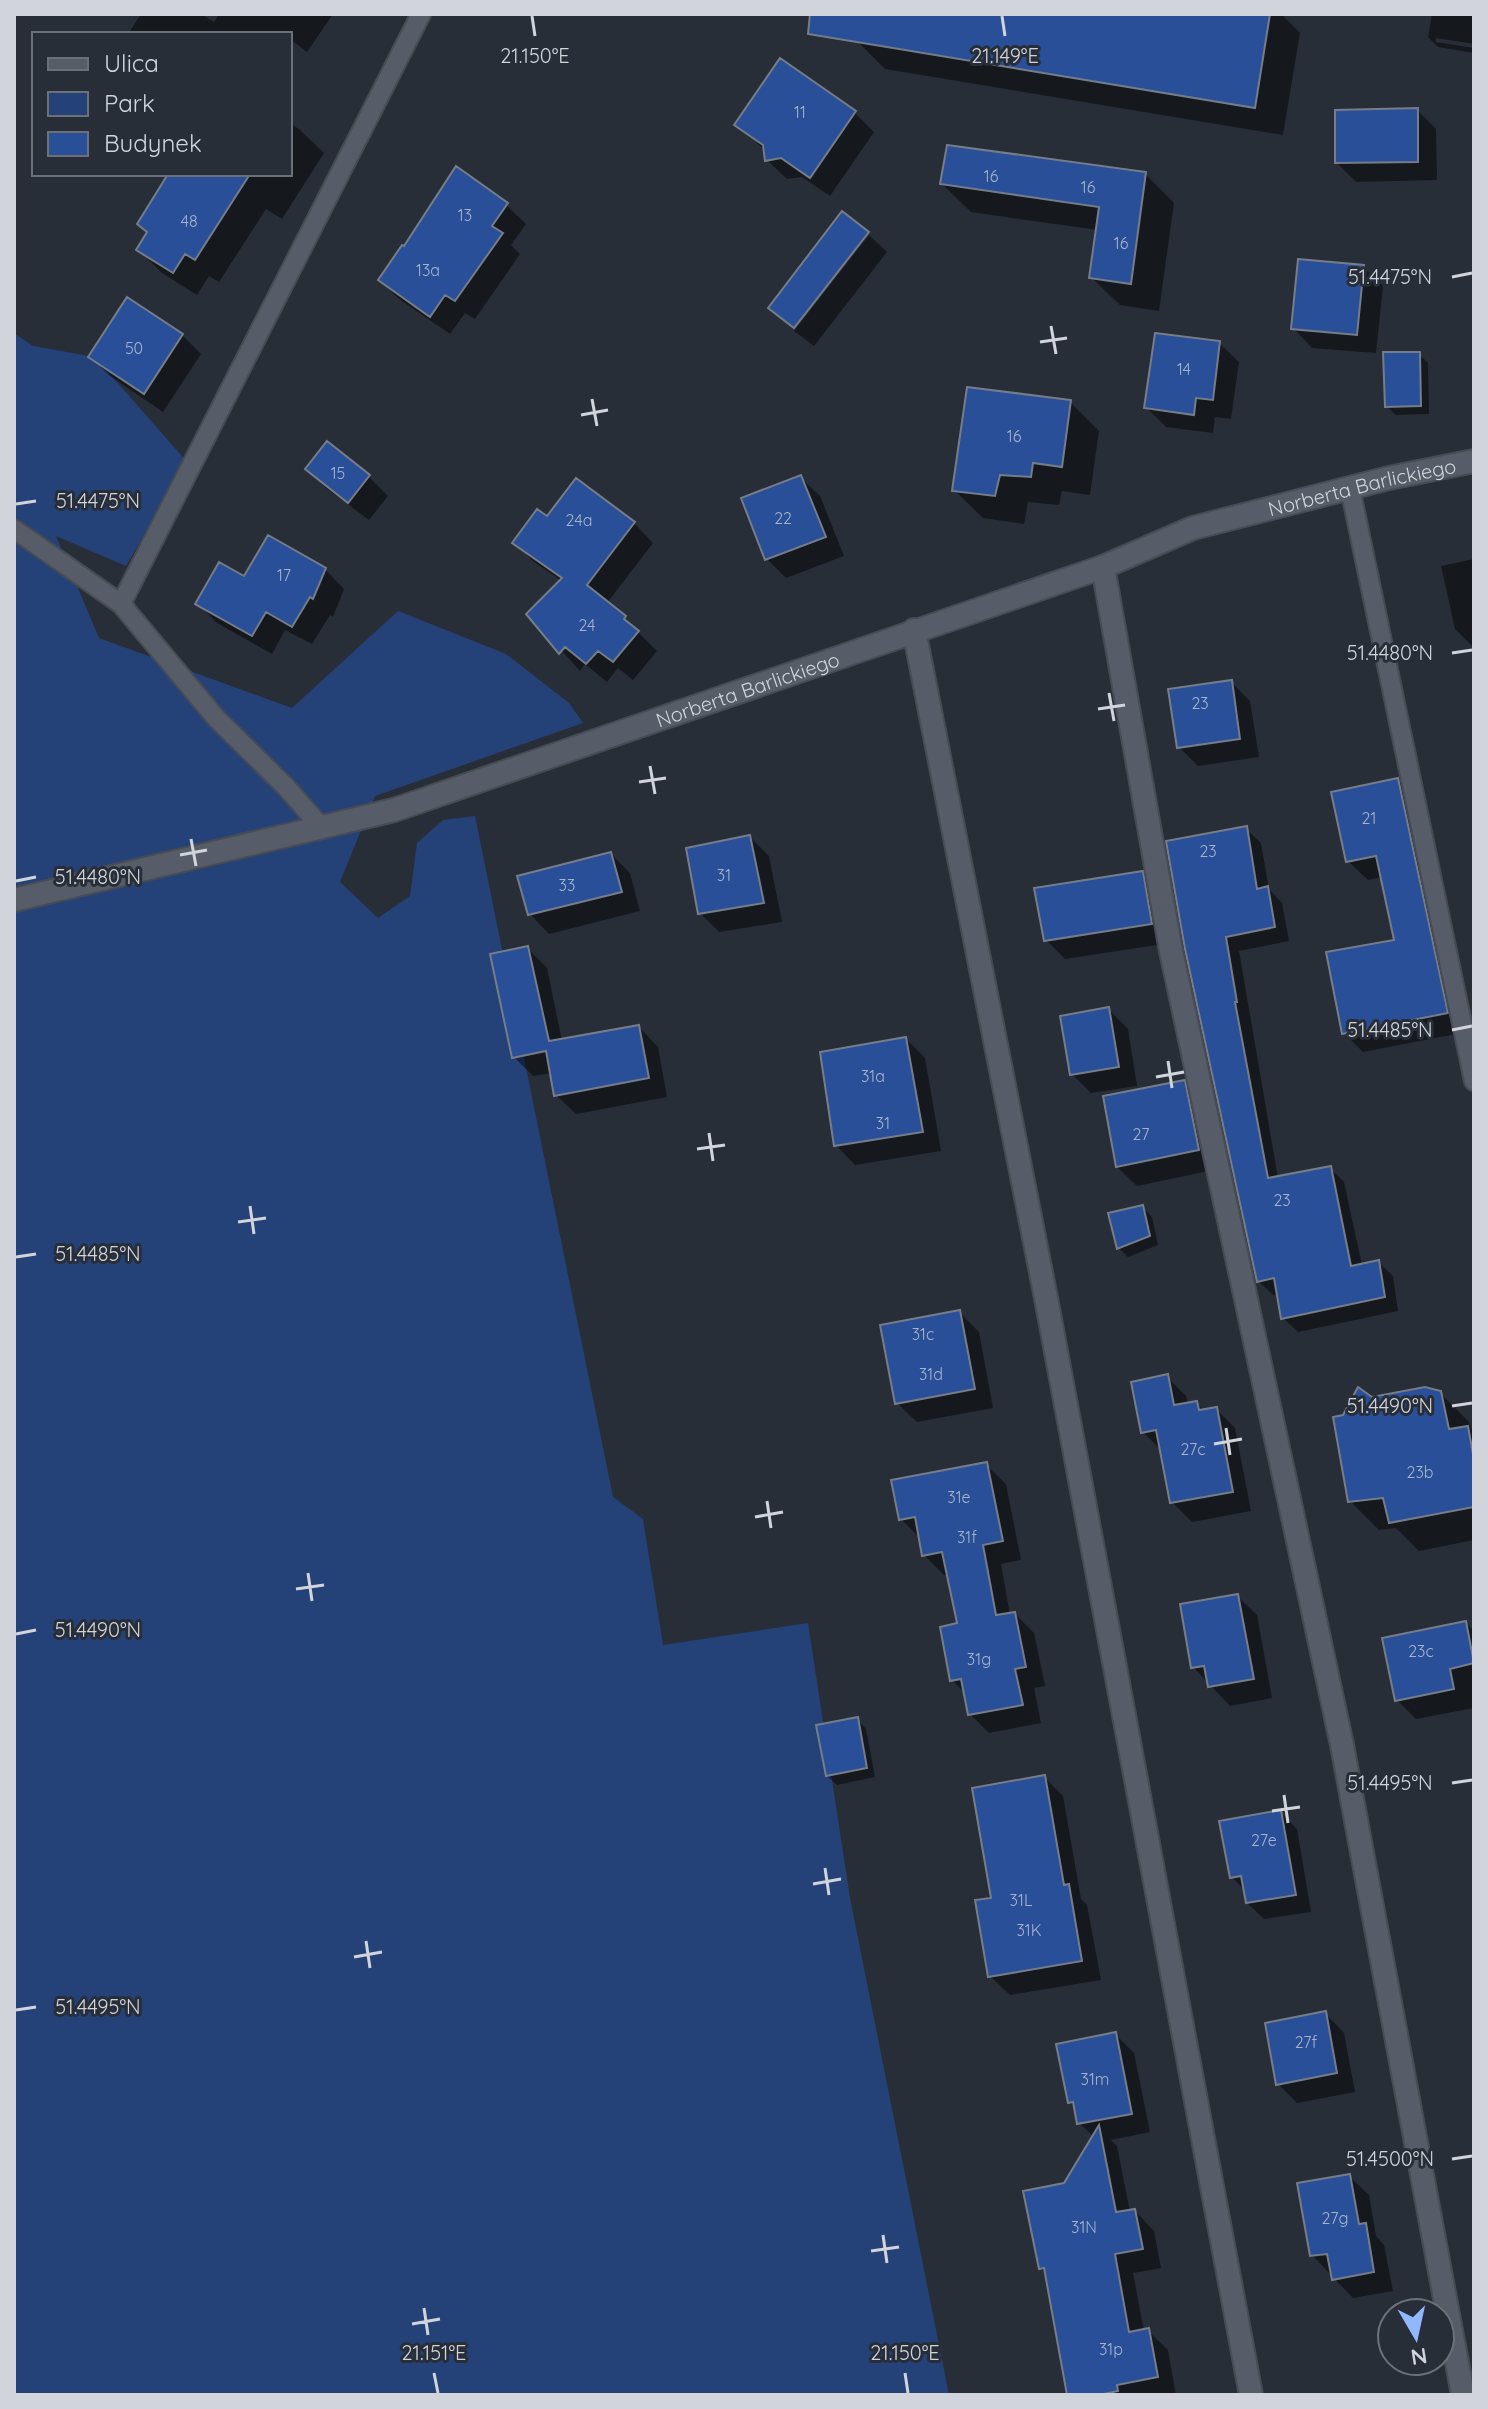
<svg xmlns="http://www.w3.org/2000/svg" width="1488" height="2409" font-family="Quicksand,sans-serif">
<rect width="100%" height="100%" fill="#282e38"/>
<path fill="#244278" d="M 14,333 L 33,346 L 95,357 L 187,462 L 126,566 L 56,536 L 99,638 L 292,708 L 398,611 L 506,654 L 569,703 L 583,723 L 375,796 L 340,882 L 378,918 L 410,896 L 417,843 L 443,820 L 475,816 L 613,1497 L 643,1519 L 663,1645 L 808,1623 L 850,1898 L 949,2395 L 14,2395 Z"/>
<path fill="#0007" d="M 141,14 L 201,14 L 214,22 L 219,14 L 333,14 L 307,52 L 290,39 L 290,34 L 128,34 Z
M 861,14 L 1281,14 L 1300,33 L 1283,135 L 885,69 L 857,41 Z
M 1432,14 L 1474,14 L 1474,44 L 1436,38 L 1436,42 L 1474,48 L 1474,53 L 1438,47 L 1428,37 Z
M 781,61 L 855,113 L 874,132 L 830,196 L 802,177 L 787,179 L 767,160 L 766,151 L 737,125 Z
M 1417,110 L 1436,129 L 1437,180 L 1356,182 L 1337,163 Z
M 290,123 L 300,130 L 324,153 L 282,219 L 266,209 L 219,282 L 209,276 L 197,295 L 162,273 L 139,250 L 149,233 L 171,174 L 290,174 Z
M 1145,174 L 1174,203 L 1159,311 L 1120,305 L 1091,277 L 1098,230 L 971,212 L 942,184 Z
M 506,205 L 526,224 L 511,245 L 520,254 L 475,319 L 465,313 L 450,334 L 399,299 L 380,280 Z
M 869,235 L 887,252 L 814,346 L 794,331 Z
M 1363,267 L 1383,286 L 1376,353 L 1312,348 L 1293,328 Z
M 182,335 L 201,354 L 163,412 L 110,376 L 90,357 Z
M 1219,343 L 1239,362 L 1231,419 L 1215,417 L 1213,433 L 1166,427 L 1147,408 Z
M 1419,354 L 1428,363 L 1429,414 L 1396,415 L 1386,406 Z
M 1070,402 L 1099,431 L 1090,495 L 1062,491 L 1059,505 L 1028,502 L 1024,524 L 983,518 L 954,490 Z
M 307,469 L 369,477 L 388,496 L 369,520 L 326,488 Z
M 800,477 L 820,496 L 844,556 L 786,578 L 767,559 Z
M 577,481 L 634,523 L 653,543 L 607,603 L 624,618 L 657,651 L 633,680 L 618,668 L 607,682 L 585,664 L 580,671 L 529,614 L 562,581 L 534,562 L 515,543 L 548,519 Z
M 1474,559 L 1474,647 L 1473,647 L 1455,629 L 1441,566 Z
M 325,569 L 344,589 L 333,617 L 330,615 L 312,644 L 285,630 L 272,654 L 217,623 L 198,604 L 245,579 Z
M 1231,682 L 1250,701 L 1259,757 L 1198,766 L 1179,747 Z
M 1398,780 L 1417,799 L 1466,1032 L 1363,1052 L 1344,1033 L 1396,942 L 1382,877 L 1368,880 L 1348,861 Z
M 1246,829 L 1261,843 L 1269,889 L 1282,903 L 1289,941 L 1239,951 L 1278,1178 L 1330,1168 L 1344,1182 L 1362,1265 L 1378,1262 L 1393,1276 L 1398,1311 L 1298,1332 L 1283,1318 L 1279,1294 L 1273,1295 L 1258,1281 L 1187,948 Z
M 750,837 L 769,856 L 782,922 L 719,932 L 700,913 Z
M 611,854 L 630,873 L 640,911 L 549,934 L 530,914 Z
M 1142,873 L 1161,892 L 1170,943 L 1065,959 L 1046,940 Z
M 527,948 L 547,968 L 562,1041 L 639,1027 L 658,1047 L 667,1097 L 576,1114 L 556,1095 L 552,1073 L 533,1076 L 514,1057 Z
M 1109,1010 L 1128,1029 L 1137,1086 L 1091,1093 L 1072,1074 Z
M 906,1039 L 925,1058 L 941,1151 L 855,1165 L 836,1145 Z
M 1184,1083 L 1203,1102 L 1218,1169 L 1137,1186 L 1117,1167 Z
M 1142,1207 L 1152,1217 L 1158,1245 L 1128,1257 L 1119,1248 Z
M 959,1312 L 979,1332 L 993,1408 L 917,1422 L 897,1403 Z
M 1167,1377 L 1186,1396 L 1188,1404 L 1196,1403 L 1205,1411 L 1216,1409 L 1235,1428 L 1251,1511 L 1192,1522 L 1172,1502 L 1162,1451 L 1143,1432 Z
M 1440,1393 L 1469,1422 L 1474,1435 L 1474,1540 L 1419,1551 L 1396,1528 L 1379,1530 L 1350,1501 L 1344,1417 L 1372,1399 Z
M 986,1465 L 1006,1484 L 1021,1560 L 1001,1564 L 1010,1615 L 1015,1614 L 1034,1633 L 1045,1686 L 1034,1688 L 1041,1723 L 989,1733 L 970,1714 L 966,1694 L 952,1680 L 960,1625 L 949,1574 L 944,1575 L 924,1555 L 920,1538 L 901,1519 Z
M 1237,1596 L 1257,1615 L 1272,1698 L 1230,1706 L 1193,1667 Z
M 1466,1623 L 1474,1631 L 1474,1708 L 1416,1719 L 1397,1700 Z
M 857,1719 L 866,1729 L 875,1777 L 837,1785 L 827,1776 Z
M 1044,1777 L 1063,1796 L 1081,1899 L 1087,1905 L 1101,1980 L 1010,1995 L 990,1976 L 994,1899 Z
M 1281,1813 L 1297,1829 L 1311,1912 L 1264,1919 L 1247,1903 L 1245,1891 L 1232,1877 Z
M 1325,2013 L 1344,2033 L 1355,2092 L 1297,2103 L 1278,2084 Z
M 1115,2034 L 1134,2053 L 1150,2132 L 1111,2140 L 1117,2146 L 1130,2212 L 1135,2211 L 1154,2231 L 1161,2268 L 1133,2273 L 1144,2331 L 1148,2331 L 1168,2350 L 1176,2395 L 1070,2395 L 1047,2275 L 1040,2268 L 1065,2185 L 1094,2137 L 1079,2123 L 1076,2108 L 1070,2102 Z
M 1349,2176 L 1369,2195 L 1376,2236 L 1384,2245 L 1393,2291 L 1353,2298 L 1312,2255 Z"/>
<path fill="#294f98" stroke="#767d88" stroke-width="2" d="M 810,14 L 1270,14 L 1255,108 L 808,34 Z
M 780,58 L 856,111 L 810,178 L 781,158 L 765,161 L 763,145 L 734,125 Z
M 1418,108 L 1418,162 L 1335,163 L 1335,110 Z
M 947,145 L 1146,172 L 1131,284 L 1089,278 L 1099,207 L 940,184 Z
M 456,166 L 508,203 L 492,226 L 503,233 L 455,301 L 445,295 L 430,317 L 378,280 L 402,245 L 404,246 Z
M 168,174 L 250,174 L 195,260 L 185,254 L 173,273 L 136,250 L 147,232 L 137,224 Z
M 842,211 L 869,232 L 794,328 L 768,308 Z
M 1298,259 L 1364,265 L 1357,335 L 1291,329 Z
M 127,297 L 183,334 L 144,394 L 88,357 Z
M 1155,333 L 1220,341 L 1213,400 L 1196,398 L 1194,415 L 1144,408 Z
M 1383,352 L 1420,352 L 1421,406 L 1385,407 Z
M 967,387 L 1071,400 L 1062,467 L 1033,463 L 1031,477 L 1000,475 L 995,496 L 952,491 Z
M 327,441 L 370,475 L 348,503 L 305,469 Z
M 801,475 L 826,537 L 765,560 L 741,498 Z
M 576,478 L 635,522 L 587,585 L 626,616 L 624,619 L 639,631 L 613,662 L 598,651 L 586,664 L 565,647 L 559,654 L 526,614 L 562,578 L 512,543 L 537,509 L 547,516 Z
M 268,535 L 326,568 L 313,599 L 310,597 L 292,627 L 266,612 L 252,636 L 195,604 L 219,562 L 244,576 Z
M 1232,680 L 1240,739 L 1177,748 L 1168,689 Z
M 1398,778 L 1448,1013 L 1342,1034 L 1326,952 L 1394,940 L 1376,856 L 1346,862 L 1331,792 Z
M 1247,826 L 1257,889 L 1268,886 L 1275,927 L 1226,937 L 1237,1002 L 1235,1002 L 1268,1178 L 1331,1166 L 1351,1266 L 1379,1260 L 1385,1297 L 1281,1319 L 1274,1278 L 1257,1282 L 1185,949 L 1166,841 Z
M 750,835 L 764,903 L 698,914 L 686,848 Z
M 611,852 L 622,892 L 528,915 L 517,876 Z
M 1143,871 L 1152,924 L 1044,941 L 1034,888 Z
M 528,946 L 549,1041 L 639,1025 L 649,1078 L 554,1096 L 546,1051 L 512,1058 L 490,954 Z
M 1109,1007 L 1119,1067 L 1070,1075 L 1060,1016 Z
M 906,1037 L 923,1132 L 834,1146 L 820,1052 Z
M 1185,1080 L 1199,1150 L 1116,1167 L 1103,1096 Z
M 1143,1205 L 1150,1236 L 1117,1249 L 1108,1213 Z
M 960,1310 L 975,1389 L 895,1404 L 880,1325 Z
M 1168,1374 L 1174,1405 L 1197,1401 L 1199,1410 L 1217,1407 L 1233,1492 L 1170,1503 L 1156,1430 L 1141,1433 L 1131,1382 Z
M 1358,1387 L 1372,1397 L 1425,1387 L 1441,1391 L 1449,1429 L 1468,1426 L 1474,1460 L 1474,1507 L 1389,1523 L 1383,1498 L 1348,1502 L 1333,1417 L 1343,1415 Z
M 987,1462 L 1003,1541 L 983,1545 L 996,1615 L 1015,1612 L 1026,1667 L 1015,1669 L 1023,1705 L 968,1715 L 961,1679 L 950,1681 L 940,1627 L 957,1623 L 942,1552 L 922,1556 L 915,1517 L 899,1520 L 891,1480 Z
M 1238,1594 L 1254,1679 L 1208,1687 L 1204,1666 L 1191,1668 L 1180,1604 Z
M 1466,1621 L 1474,1663 L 1450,1669 L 1454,1689 L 1395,1701 L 1382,1638 Z
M 858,1717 L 867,1768 L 826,1776 L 816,1725 Z
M 1045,1775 L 1064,1885 L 1069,1884 L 1082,1961 L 988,1977 L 975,1900 L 991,1898 L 972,1788 Z
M 1281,1810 L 1296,1895 L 1246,1903 L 1241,1876 L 1230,1878 L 1219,1821 Z
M 1326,2011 L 1337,2073 L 1276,2085 L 1265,2023 Z
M 1116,2032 L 1132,2114 L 1077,2124 L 1073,2102 L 1068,2103 L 1056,2044 Z
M 1099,2125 L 1116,2212 L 1135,2209 L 1143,2249 L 1115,2254 L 1129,2332 L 1149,2328 L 1158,2377 L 1117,2385 L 1118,2391 L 1099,2395 L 1067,2395 L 1044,2268 L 1039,2269 L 1023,2191 L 1064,2183 Z
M 1350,2174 L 1359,2224 L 1366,2223 L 1374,2272 L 1332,2280 L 1327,2254 L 1310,2256 L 1297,2183 Z"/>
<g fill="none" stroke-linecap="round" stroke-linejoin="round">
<g stroke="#474b54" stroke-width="22">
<path id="service" d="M 1350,488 L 1474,1081
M 14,529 L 121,604 L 421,14
M 121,604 L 216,718 L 286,787 L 322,828"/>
</g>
<g stroke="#474b54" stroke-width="26">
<g id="minor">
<path d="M 1103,567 L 1171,951 L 1342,1745 L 1463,2395"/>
<path d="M 914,630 L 1046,1298 L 1251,2395"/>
<path id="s1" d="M 14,900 L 394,810 L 1103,567 L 1193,528 L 1389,478 L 1474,461"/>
</g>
</g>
<use href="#service" stroke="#575d68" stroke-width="18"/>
<use href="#minor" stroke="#575d68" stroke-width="22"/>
</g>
<path fill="none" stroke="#d1d4db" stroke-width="3" d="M 532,16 L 535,36M 1002,16 L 1005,36M 1452,277 L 1472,273M 1051,326 L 1056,354M 1040,342 L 1067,338M 592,399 L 597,426M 581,415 L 608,410M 16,504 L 36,501M 1452,653 L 1472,650M 1109,693 L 1114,721M 1098,709 L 1125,705M 650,766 L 655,794M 639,782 L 666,778M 191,839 L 196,866M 180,855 L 207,850M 16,881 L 36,877M 1452,1030 L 1472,1026M 1168,1061 L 1172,1088M 1156,1077 L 1184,1072M 709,1133 L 713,1161M 697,1149 L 725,1145M 250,1206 L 254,1234M 238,1222 L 266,1218M 16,1257 L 36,1254M 1452,1406 L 1472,1403M 1226,1428 L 1230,1455M 1214,1444 L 1242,1439M 767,1501 L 771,1528M 755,1517 L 783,1512M 308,1573 L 312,1601M 296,1589 L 324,1585M 16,1634 L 36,1630M 1452,1783 L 1472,1780M 1284,1795 L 1288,1823M 1272,1811 L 1300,1807M 825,1868 L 829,1895M 813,1884 L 841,1879M 366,1941 L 370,1968M 354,1957 L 382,1952M 16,2010 L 36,2007M 1452,2159 L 1472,2156M 883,2235 L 887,2263M 871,2251 L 899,2247M 424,2308 L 428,2335M 412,2324 L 440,2319M 434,2373 L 438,2393M 905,2373 L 908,2393"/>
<g text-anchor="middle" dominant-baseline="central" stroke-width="6" stroke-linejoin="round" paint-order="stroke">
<g font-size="16" fill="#a7b3ca">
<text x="800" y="112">11</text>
<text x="991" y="176">16</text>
<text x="1088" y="187">16</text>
<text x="465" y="215">13</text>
<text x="189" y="221">48</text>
<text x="1121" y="243">16</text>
<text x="428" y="270">13a</text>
<text x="134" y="348">50</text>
<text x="1184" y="369">14</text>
<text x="1014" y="436">16</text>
<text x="338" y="473">15</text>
<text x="783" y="518">22</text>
<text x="579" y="520">24a</text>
<text x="284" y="575">17</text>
<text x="587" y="625">24</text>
<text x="1200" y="703">23</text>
<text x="1369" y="818">21</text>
<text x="1208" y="851">23</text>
<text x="724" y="875">31</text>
<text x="567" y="885">33</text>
<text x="873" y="1076">31a</text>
<text x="883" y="1123">31</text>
<text x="1141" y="1134">27</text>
<text x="1282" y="1200">23</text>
<text x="923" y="1334">31c</text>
<text x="931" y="1374">31d</text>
<text x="1193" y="1449">27c</text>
<text x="1420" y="1472">23b</text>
<text x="959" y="1497">31e</text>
<text x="967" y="1537">31f</text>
<text x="1421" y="1651">23c</text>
<text x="979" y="1659">31g</text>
<text x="1264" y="1840">27e</text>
<text x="1021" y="1900">31L</text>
<text x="1029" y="1930">31K</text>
<text x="1306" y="2042">27f</text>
<text x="1095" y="2079">31m</text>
<text x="1335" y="2218">27g</text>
<text x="1084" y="2227">31N</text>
<text x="1111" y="2349">31p</text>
</g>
<g font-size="20" fill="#d1d4db" stroke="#282e38">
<text stroke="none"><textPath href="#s1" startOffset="1412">Norberta Barlickiego</textPath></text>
<text stroke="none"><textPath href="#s1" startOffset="764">Norberta Barlickiego</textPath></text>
</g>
</g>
<g font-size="20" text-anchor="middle" fill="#d1d4db" stroke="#282e38" stroke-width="6" stroke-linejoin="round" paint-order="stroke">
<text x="535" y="63">21.150°E</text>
<text x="1005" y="63">21.149°E</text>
<text x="1390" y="284">51.4475°N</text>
<text x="98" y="508">51.4475°N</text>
<text x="1390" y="660">51.4480°N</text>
<text x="98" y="884">51.4480°N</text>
<text x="1390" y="1037">51.4485°N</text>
<text x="98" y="1261">51.4485°N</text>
<text x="1390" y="1413">51.4490°N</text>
<text x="98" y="1637">51.4490°N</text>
<text x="1390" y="1790">51.4495°N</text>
<text x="98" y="2014">51.4495°N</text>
<text x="1390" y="2166">51.4500°N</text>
<text x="434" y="2360">21.151°E</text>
<text x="905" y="2360">21.150°E</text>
</g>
<rect width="1488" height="2409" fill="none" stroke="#d1d4db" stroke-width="32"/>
<rect x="32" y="32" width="260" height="144" fill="#282e38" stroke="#6c7079" stroke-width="2"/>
<rect x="48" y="58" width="40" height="12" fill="#575d68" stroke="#6c7079" stroke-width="2"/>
<text x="104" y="72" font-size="24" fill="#d1d4db">Ulica</text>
<rect x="48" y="92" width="40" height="24" fill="#244278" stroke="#6c7079" stroke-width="2"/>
<text x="104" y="112" font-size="24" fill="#d1d4db">Park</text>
<rect x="48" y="132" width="40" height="24" fill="#294f98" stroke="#6c7079" stroke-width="2"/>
<text x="104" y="152" font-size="24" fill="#d1d4db">Budynek</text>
<g transform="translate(1416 2337) rotate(171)"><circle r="38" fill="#282e38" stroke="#6c7079" stroke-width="2"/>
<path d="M0-6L14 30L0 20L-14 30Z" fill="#91b8fd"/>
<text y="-12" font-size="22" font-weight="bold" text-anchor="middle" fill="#d1d4db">N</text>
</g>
</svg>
